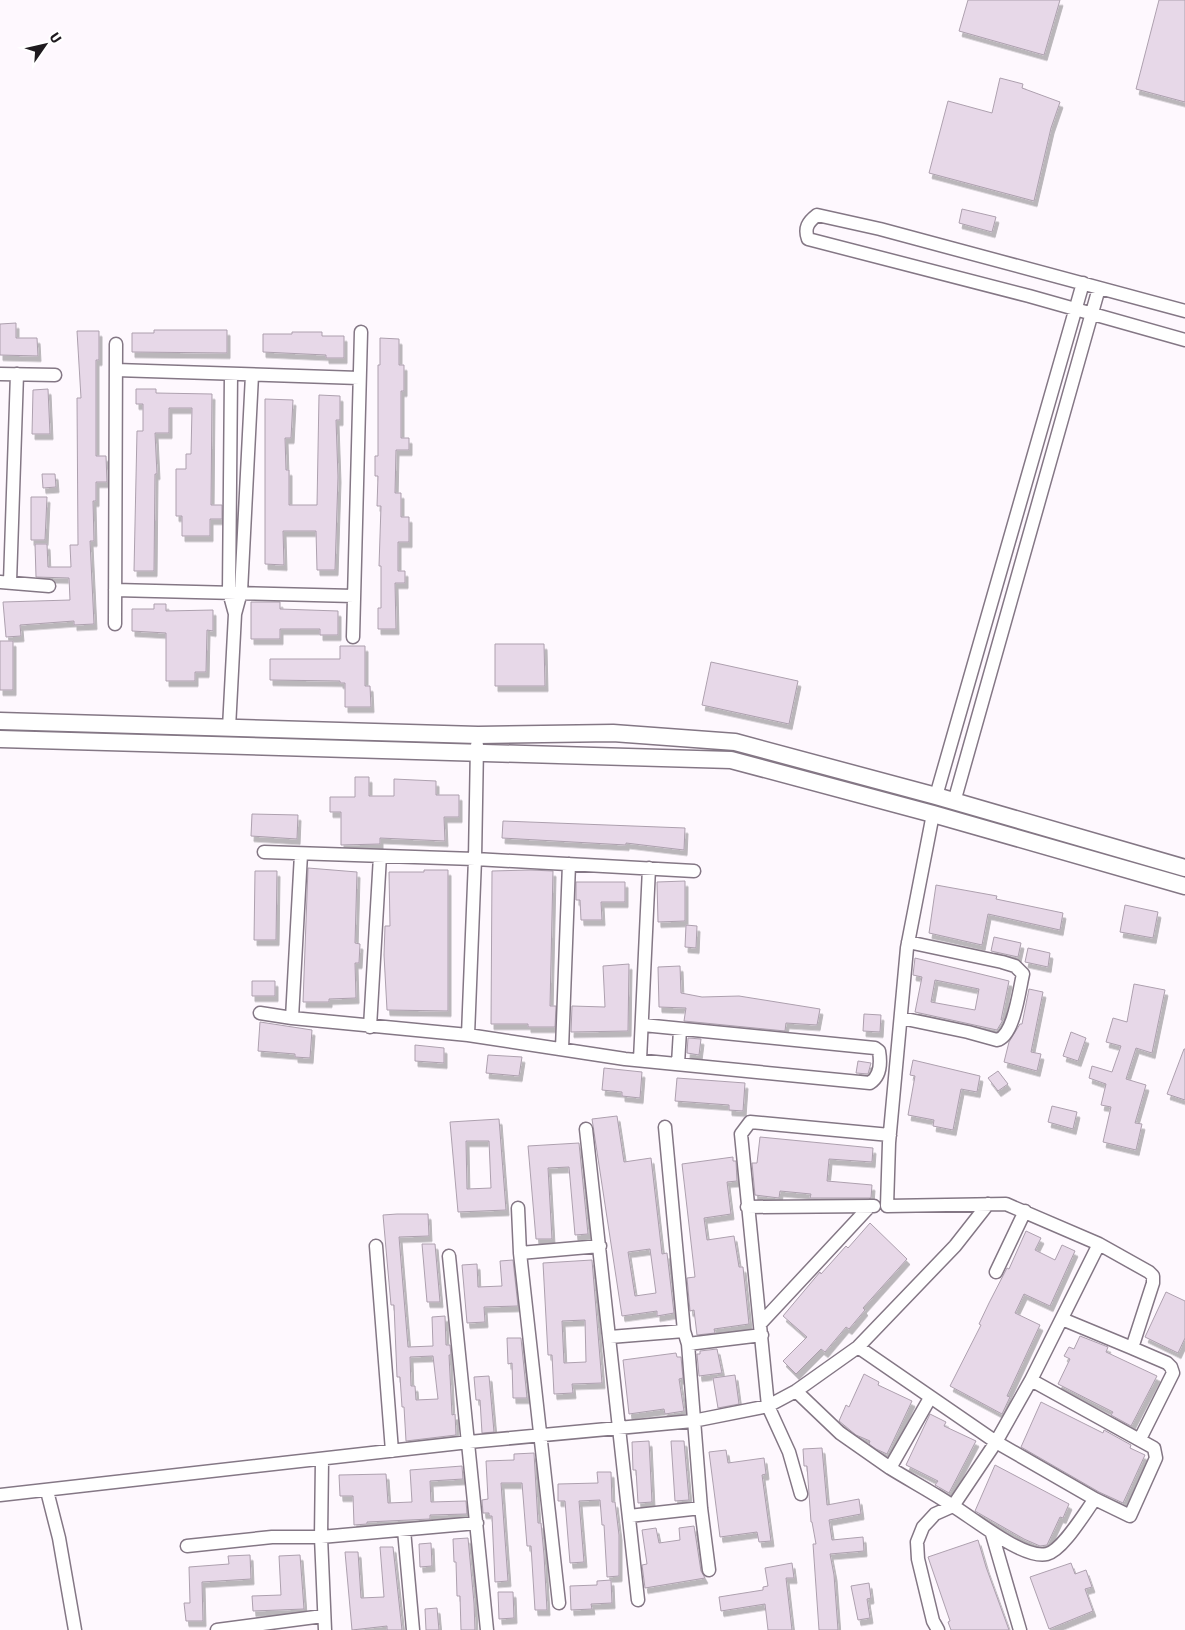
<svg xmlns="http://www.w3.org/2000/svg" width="1185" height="1630" font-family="'Fira Sans',sans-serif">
<defs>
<filter id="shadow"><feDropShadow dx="3" dy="5.5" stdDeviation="0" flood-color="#0004"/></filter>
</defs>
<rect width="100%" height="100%" fill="#fef8fe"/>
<path fill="#e7d8e8" stroke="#ada0ae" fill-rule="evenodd" filter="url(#shadow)" d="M 968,0 L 1060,0 L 1044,55 L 959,31 Z
M 1159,0 L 1185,0 L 1185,102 L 1136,89 Z
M 1000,78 L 1023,84 L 1022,88 L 1060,102 L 1051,128 L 1034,201 L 929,173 L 948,101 L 992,113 Z
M 962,209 L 996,217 L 992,232 L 959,223 Z
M 16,323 L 16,338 L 37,338 L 38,356 L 0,355 L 0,324 Z
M 154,330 L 227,330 L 227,353 L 132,352 L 132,333 L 154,333 Z
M 77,331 L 99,331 L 99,360 L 96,360 L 96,456 L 106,456 L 107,482 L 96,482 L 96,501 L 93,501 L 94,541 L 90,541 L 94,624 L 74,625 L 74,621 L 20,625 L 21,636 L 6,637 L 3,602 L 70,600 L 69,578 L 36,577 L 35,544 L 47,544 L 48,567 L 71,567 L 70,545 L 78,545 L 77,398 L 81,398 Z
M 292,332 L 322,332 L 322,336 L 344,336 L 344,358 L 326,358 L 326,355 L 263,352 L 263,334 L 292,334 Z
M 380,338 L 399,339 L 399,365 L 404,365 L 404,391 L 401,391 L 401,438 L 409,438 L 409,450 L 396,450 L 395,493 L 401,493 L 401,517 L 409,517 L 409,542 L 398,542 L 398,571 L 405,571 L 405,583 L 395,583 L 396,629 L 378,629 L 378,608 L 381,608 L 381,566 L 379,566 L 381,506 L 377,506 L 378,476 L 375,476 L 375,456 L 378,456 L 378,365 L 380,365 Z
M 48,389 L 50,434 L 32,434 L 33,390 Z
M 136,389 L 156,389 L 156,393 L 212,394 L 211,505 L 222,505 L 222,519 L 210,519 L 210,536 L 182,536 L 182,516 L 176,516 L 176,469 L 186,469 L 186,454 L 191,454 L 192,408 L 169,408 L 169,433 L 155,433 L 157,474 L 155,474 L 154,571 L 134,571 L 137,431 L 143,431 L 143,404 L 136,404 Z
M 319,395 L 340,396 L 340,420 L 336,420 L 338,477 L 335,570 L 317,570 L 316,531 L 283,531 L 284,565 L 265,564 L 265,399 L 293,400 L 291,438 L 285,438 L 286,470 L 289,470 L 289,505 L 317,505 Z
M 42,474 L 55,474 L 56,487 L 43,488 Z
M 31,497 L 47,497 L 45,540 L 31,540 Z
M 251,602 L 280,602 L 280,609 L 338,611 L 338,635 L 320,635 L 320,629 L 280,629 L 280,639 L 251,639 Z
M 154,604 L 166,604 L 166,611 L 213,610 L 213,631 L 207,630 L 206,672 L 195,672 L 195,681 L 166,681 L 166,633 L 132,631 L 132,609 L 154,609 Z
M 0,641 L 13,641 L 13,690 L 0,690 Z
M 495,644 L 544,644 L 545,686 L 495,686 Z
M 340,646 L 365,646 L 365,686 L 370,686 L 371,707 L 345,707 L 345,683 L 340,683 L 340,681 L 270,680 L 270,659 L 340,659 Z
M 711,662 L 798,681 L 789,724 L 702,705 Z
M 355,777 L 369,777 L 369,796 L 394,796 L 394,779 L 436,781 L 436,795 L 459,795 L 459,817 L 444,817 L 445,841 L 380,838 L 380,844 L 341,845 L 341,812 L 330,812 L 330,797 L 355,797 Z
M 252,814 L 298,815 L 297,839 L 251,836 Z
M 503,821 L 685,828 L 684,850 L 626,843 L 626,845 L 502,838 Z
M 308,868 L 357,872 L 355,943 L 360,944 L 359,963 L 355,963 L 356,998 L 329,999 L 329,1002 L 303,1002 Z
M 424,870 L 448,870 L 448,1011 L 387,1010 L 384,955 L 385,926 L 390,926 L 389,872 L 424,872 Z
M 530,870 L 553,871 L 550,1006 L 556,1006 L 555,1027 L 528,1027 L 528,1024 L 491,1024 L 492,871 Z
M 255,871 L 277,871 L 276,940 L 254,940 Z
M 685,881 L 685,921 L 658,922 L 657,882 Z
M 576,882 L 625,882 L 625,902 L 601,902 L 602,920 L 581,920 L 580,900 L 576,900 Z
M 936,885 L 997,896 L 996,899 L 1063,913 L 1060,930 L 988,914 L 982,945 L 929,933 Z
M 1125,905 L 1158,912 L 1153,938 L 1120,932 Z
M 686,925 L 697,926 L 696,948 L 685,947 Z
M 994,937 L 1021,943 L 1018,957 L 991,951 Z
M 1028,948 L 1050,953 L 1048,967 L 1025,962 Z
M 915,958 L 1009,981 L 1001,1020 L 1003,1020 L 997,1030 L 915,1012 L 922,977 L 913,975 ZM 935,980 L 979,989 L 975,1010 L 931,1002 Z
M 629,964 L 628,1031 L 571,1032 L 572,1006 L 605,1007 L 603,966 Z
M 680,966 L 681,993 L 702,997 L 739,996 L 820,1009 L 817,1025 L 786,1023 L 785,1031 L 684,1021 L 686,1008 L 659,1007 L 658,967 Z
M 252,981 L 275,981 L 275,996 L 252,996 Z
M 1134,984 L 1165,990 L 1152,1053 L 1136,1048 L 1126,1079 L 1146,1085 L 1135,1123 L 1142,1124 L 1136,1150 L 1103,1142 L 1111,1107 L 1101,1105 L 1106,1084 L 1089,1078 L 1092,1066 L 1112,1072 L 1121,1046 L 1106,1042 L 1113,1018 L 1127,1022 Z
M 1029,989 L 1043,992 L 1031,1052 L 1041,1054 L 1037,1071 L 1004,1062 L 1009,1042 L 1020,1024 L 1022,1024 Z
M 864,1014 L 881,1015 L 880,1032 L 863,1031 Z
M 260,1022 L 312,1030 L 310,1058 L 295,1057 L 295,1054 L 258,1051 Z
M 1071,1032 L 1086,1038 L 1078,1061 L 1063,1056 Z
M 688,1038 L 701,1039 L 699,1055 L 687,1053 Z
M 415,1045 L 444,1048 L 444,1063 L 415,1061 Z
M 1184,1049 L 1185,1049 L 1185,1100 L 1167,1094 Z
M 488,1055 L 522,1057 L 519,1076 L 486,1073 Z
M 913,1060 L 980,1076 L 977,1092 L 961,1089 L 953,1130 L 933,1126 L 934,1120 L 908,1115 L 915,1076 L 910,1075 Z
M 858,1061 L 871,1063 L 868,1074 L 856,1073 Z
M 604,1068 L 642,1072 L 640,1098 L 622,1096 L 622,1092 L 602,1090 Z
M 998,1071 L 1008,1084 L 998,1091 L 988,1078 Z
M 677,1078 L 745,1083 L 743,1111 L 729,1110 L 729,1105 L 675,1101 Z
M 1052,1106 L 1077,1112 L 1073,1129 L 1048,1122 Z
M 617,1116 L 624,1162 L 651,1158 L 662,1254 L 667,1253 L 674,1313 L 657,1316 L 657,1311 L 622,1316 L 592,1119 ZM 650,1249 L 656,1293 L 635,1296 L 628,1252 Z
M 499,1119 L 506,1210 L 458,1212 L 450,1122 ZM 466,1141 L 489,1141 L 491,1188 L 467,1189 Z
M 760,1137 L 873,1148 L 872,1162 L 829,1159 L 827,1181 L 872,1185 L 871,1198 L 810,1198 L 811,1194 L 780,1191 L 779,1198 L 755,1195 L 752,1163 L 757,1163 Z
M 579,1143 L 588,1234 L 575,1235 L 569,1167 L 548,1168 L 552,1239 L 536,1239 L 528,1146 Z
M 733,1157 L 733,1161 L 736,1161 L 737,1181 L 727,1182 L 731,1214 L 704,1218 L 707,1240 L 734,1236 L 739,1267 L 743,1267 L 749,1324 L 714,1329 L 715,1333 L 697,1335 L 694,1310 L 690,1311 L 687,1278 L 695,1277 L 682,1164 Z
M 397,1214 L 428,1214 L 429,1236 L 399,1237 L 408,1347 L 433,1346 L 432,1317 L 445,1316 L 446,1345 L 450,1345 L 451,1355 L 449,1355 L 452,1415 L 455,1414 L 456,1435 L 406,1441 L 404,1407 L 402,1407 L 400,1377 L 397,1377 L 394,1305 L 391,1305 L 383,1215 ZM 433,1356 L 438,1399 L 416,1400 L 415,1386 L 411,1386 L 410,1357 Z
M 870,1223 L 907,1259 L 863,1308 L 865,1310 L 849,1329 L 846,1327 L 825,1352 L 821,1349 L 796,1374 L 783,1361 L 807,1337 L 783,1316 L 820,1272 L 821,1274 L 846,1246 L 848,1248 Z
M 1026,1231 L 1041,1238 L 1035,1250 L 1055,1260 L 1062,1245 L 1075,1251 L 1050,1306 L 1024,1294 L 1015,1313 L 1040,1325 L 1007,1396 L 1010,1397 L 1002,1414 L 950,1386 L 981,1325 L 979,1324 L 989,1303 L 1007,1268 L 1009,1269 Z
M 422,1244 L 435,1244 L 440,1302 L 427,1302 Z
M 513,1260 L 518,1306 L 484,1307 L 485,1322 L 467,1323 L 462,1265 L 477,1264 L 478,1287 L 502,1286 L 500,1261 Z
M 592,1260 L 602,1383 L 572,1384 L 573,1393 L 554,1394 L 552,1355 L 548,1355 L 543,1263 ZM 585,1320 L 586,1362 L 564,1363 L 562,1321 Z
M 1166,1292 L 1185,1301 L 1185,1338 L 1178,1353 L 1145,1337 Z
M 1080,1336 L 1108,1347 L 1106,1352 L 1157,1376 L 1131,1426 L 1111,1415 L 1113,1412 L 1058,1384 L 1070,1359 L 1064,1356 L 1069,1347 L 1074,1349 Z
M 507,1338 L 521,1338 L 527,1398 L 513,1398 L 512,1363 L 508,1364 Z
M 717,1349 L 722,1373 L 699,1376 L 697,1354 L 700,1354 L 700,1351 Z
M 676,1353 L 677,1357 L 681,1357 L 683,1378 L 679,1379 L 684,1411 L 665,1414 L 664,1409 L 629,1414 L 623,1360 Z
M 864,1374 L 879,1382 L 878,1385 L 912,1401 L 887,1454 L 876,1449 L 869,1444 L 870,1441 L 856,1435 L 839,1421 L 846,1405 L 849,1407 Z
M 735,1375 L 739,1404 L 718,1408 L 713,1378 Z
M 489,1376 L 494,1432 L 482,1433 L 480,1400 L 476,1400 L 474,1377 Z
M 1041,1402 L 1103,1433 L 1104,1430 L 1131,1445 L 1130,1448 L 1145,1455 L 1123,1503 L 1099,1492 L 1021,1447 Z
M 930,1414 L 946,1422 L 944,1426 L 976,1441 L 949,1493 L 935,1485 L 938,1481 L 906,1465 Z
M 649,1441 L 652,1502 L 638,1503 L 636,1470 L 633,1470 L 632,1442 Z
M 671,1441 L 684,1441 L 689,1500 L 675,1501 Z
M 822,1448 L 827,1505 L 859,1499 L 861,1514 L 829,1520 L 832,1540 L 863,1537 L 864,1551 L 830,1554 L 834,1575 L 838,1630 L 819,1630 L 813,1544 L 816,1544 L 812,1522 L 811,1522 L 807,1466 L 804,1466 L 803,1449 Z
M 726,1450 L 728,1463 L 764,1458 L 766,1474 L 762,1475 L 771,1541 L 759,1542 L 757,1532 L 720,1537 L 709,1452 Z
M 534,1453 L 538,1523 L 541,1523 L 544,1555 L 547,1610 L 535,1610 L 531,1546 L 527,1546 L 522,1483 L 501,1483 L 508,1581 L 495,1582 L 492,1516 L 489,1516 L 489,1513 L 483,1513 L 482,1500 L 488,1499 L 486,1461 L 514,1460 L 514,1454 Z
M 995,1465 L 1069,1504 L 1063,1518 L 1060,1517 L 1047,1545 L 1040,1546 L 1024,1539 L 975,1511 Z
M 462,1466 L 463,1479 L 430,1481 L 431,1502 L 466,1501 L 467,1514 L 430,1515 L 430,1519 L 367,1522 L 367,1524 L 354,1525 L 353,1496 L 340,1496 L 339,1475 L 386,1474 L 388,1503 L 412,1502 L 410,1470 Z
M 597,1472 L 611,1472 L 612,1502 L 615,1502 L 619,1535 L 619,1576 L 607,1577 L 604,1525 L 602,1525 L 600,1500 L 579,1501 L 584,1562 L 570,1563 L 565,1501 L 558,1501 L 558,1484 L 598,1483 Z
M 694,1526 L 701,1571 L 705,1578 L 645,1588 L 642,1565 L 647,1564 L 642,1530 L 656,1528 L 659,1543 L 680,1540 L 679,1528 Z
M 468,1538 L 474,1603 L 475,1630 L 461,1630 L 460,1596 L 457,1596 L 456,1562 L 454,1562 L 453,1539 Z
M 978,1540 L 986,1567 L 1009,1630 L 951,1630 L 948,1622 L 950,1621 L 928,1557 Z
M 431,1543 L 432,1566 L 420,1567 L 419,1544 Z
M 380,1547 L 393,1547 L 402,1630 L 387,1630 L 387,1626 L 352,1630 L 345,1552 L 358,1552 L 361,1598 L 384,1597 Z
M 250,1555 L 251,1579 L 202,1582 L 203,1621 L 186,1621 L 184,1603 L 190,1603 L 189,1567 L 229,1564 L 228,1556 Z
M 300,1555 L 304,1609 L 253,1611 L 252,1596 L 281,1595 L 279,1556 Z
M 792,1563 L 794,1578 L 786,1578 L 792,1630 L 768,1630 L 765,1604 L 721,1611 L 719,1597 L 763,1590 L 763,1587 L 768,1586 L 765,1568 Z
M 1071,1563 L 1075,1574 L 1086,1570 L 1092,1587 L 1085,1589 L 1093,1611 L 1049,1629 L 1030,1577 Z
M 611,1580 L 612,1603 L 591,1604 L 592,1609 L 571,1610 L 570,1586 L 597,1585 L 597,1581 Z
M 869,1583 L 871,1598 L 867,1599 L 870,1618 L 858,1620 L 851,1586 Z
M 498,1592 L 513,1592 L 514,1618 L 499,1619 Z
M 437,1608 L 439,1630 L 426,1630 L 425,1609 Z"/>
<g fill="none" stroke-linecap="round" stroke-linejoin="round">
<g stroke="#847785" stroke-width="15">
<path id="minor" d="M 1185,311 L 880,229 L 817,215 C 808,222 804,228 808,239 L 1029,296 L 1185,340
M 116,370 L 359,378
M 0,374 L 55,375
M 231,374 L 229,592 L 235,614
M 0,582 L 49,586
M 10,582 L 17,374
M 115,590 L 354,596
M 115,624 L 116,344
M 353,637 L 361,332
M 229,728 L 235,614 L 241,592 L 252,375
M 477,745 L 475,859 L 694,871
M 936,796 L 1083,283
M 954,802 L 1099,288
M 933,814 L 907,948 L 889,1143 L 887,1206 L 1006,1204 L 1099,1244 L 1149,1272 L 1153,1276 L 1153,1283 L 1132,1348 L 1167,1363 L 1171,1367 L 1173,1373 L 1140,1439
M 264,852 L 475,859 L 468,1035 L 625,1059 L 870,1083 C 881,1076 881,1063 879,1051 L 875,1048 L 643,1025
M 301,854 L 292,1018 L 468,1035
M 260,1013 L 292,1018
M 901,1018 L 968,1032 L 997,1040 C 1014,1036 1019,991 1023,974 L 1015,966 L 1002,962 L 908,942
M 370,1027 L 380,856
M 562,1049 L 569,864
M 640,1060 L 649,868
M 678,1064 L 680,1030
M 665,1127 L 684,1331 L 688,1344 L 701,1508 L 709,1570
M 586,1129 L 638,1600
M 747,1207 L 874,1206
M 518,1208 L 520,1253 L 559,1603
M 376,1246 L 392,1451
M 520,1253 L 600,1246
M 449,1256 L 487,1630
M 996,1272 L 1025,1211
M 1062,1319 L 1132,1348
M 761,1323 L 870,1206
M 610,1337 L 684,1331
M 688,1344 L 762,1335
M 858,1347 L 996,1442 L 1031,1380 L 1154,1448 L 1156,1458 L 1130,1516 L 1095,1499
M 1031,1380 L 1099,1244
M 796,1391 L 840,1433 L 890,1468 L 930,1398
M 322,1460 L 321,1537 L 325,1630
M 890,1468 C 911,1481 932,1492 953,1506 C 973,1518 1024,1560 1047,1554 C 1063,1550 1085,1512 1095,1499 L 996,1442 L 953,1506 L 935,1514 L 923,1527 L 917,1542 L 918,1559 L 933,1621 L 938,1630
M 47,1491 L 59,1538 L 75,1630
M 801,1494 L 789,1452 L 768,1406 L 741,1134 L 750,1122 L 890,1135
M 0,1495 L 469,1442 L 693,1421 L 768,1406 L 796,1391 L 858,1347 L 955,1246 L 988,1204
M 629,1516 L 701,1508
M 404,1530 L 413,1630
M 992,1534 L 1020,1630
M 187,1546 L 272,1537 L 321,1537 L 477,1523
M 217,1630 L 323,1616"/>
</g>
<g stroke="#847785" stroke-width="19">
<path id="tertiary" d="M 0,721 L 478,735 L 613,733 L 735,742 L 936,796 L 1185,868
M 0,739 L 731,760 L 933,814 L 1185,886"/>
</g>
<use href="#minor" stroke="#fff" stroke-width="12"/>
<use href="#tertiary" stroke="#fff" stroke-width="16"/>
</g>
<g transform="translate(45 45) rotate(56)" stroke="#ffffff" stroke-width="4" paint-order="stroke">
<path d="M0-4L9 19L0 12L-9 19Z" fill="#1f1a1f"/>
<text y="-8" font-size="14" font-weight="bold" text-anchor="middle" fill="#1f1a1f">U</text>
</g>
</svg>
